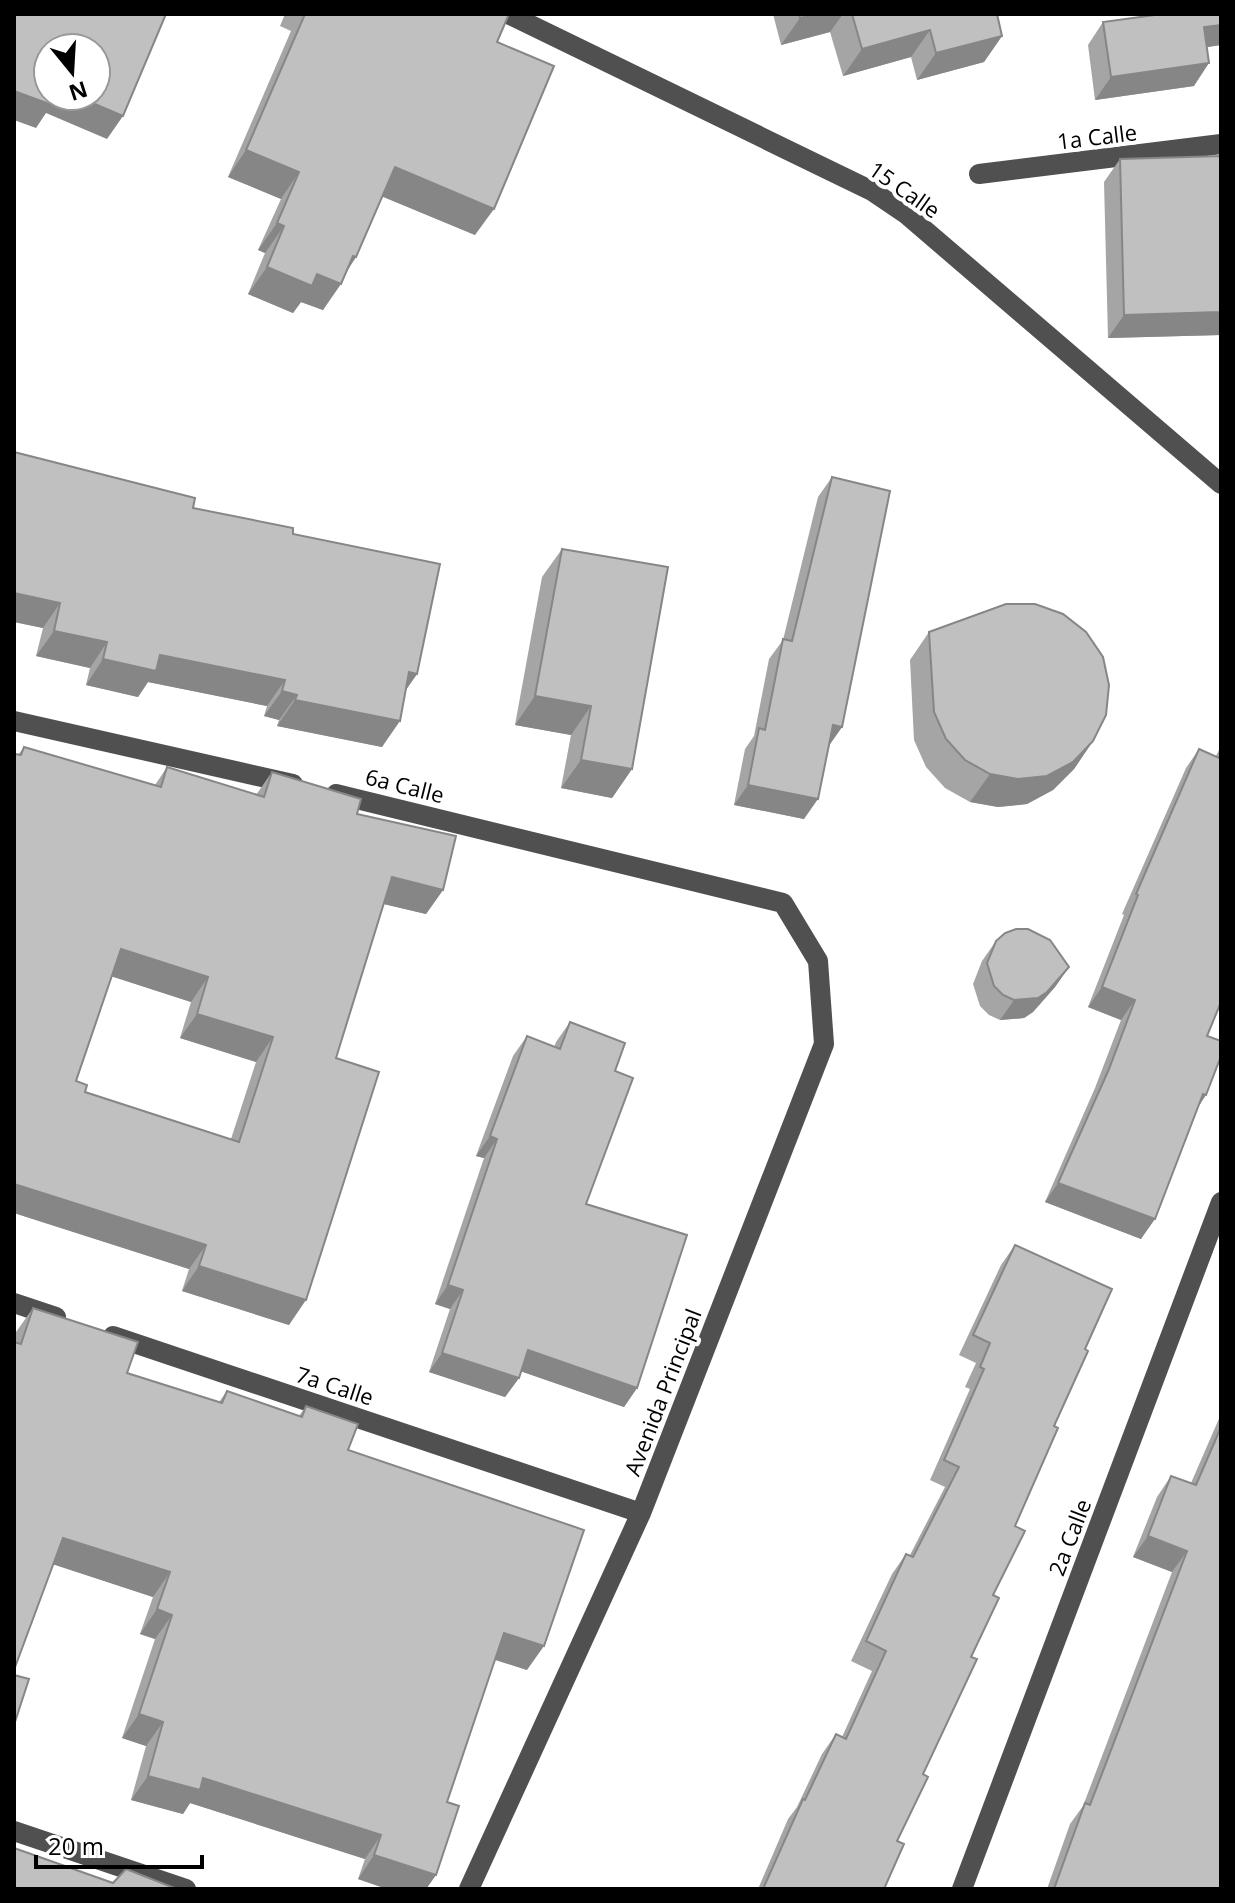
<svg xmlns="http://www.w3.org/2000/svg" width="1235" height="1903" font-family="'Open Sans',sans-serif">
<rect width="100%" height="100%" fill="#fff"/>
<g fill="none" stroke-linecap="round" stroke-linejoin="round">
<path stroke="#505050" stroke-width="20" d="M 508,14 L 872,191 L 906,214 L 1221,484
M 979,174 L 1221,144
M 14,721 L 293,784
M 336,794 L 783,903 L 818,961 L 824,1044 L 641,1513 L 469,1889
M 14,1303 L 56,1317
M 113,1336 L 641,1513
M 14,1831 L 186,1889
M 962,1889 L 1221,1202"/>
</g>
<path fill="#a5a5a5" fill-rule="evenodd" d="M 285,14 L 509,14 L 497,42 L 475,235 L 382,196 L 356,257 L 323,310 L 301,302 L 293,313 L 248,294 L 265,253 L 258,250 L 281,199 L 228,177 L 291,31 L 280,26 Z
M 773,14 L 997,14 L 1002,36 L 984,62 L 917,80 L 911,57 L 843,76 L 830,32 L 781,45 Z
M 1143,14 L 1221,14 L 1221,45 L 1207,47 L 1194,86 L 1095,100 L 1088,45 L 1103,22 L 1143,17 Z
M 1221,156 L 1221,335 L 1108,338 L 1104,182 L 1120,159 Z
M 14,452 L 193,508 L 293,534 L 417,674 L 405,691 L 382,747 L 277,726 L 279,720 L 264,716 L 267,706 L 148,682 L 138,697 L 86,685 L 90,668 L 36,656 L 43,628 L 14,622 Z
M 832,477 L 842,727 L 830,744 L 804,819 L 734,805 L 745,749 L 754,736 L 769,659 L 783,640 L 818,497 Z
M 562,549 L 632,769 L 612,798 L 561,788 L 571,735 L 515,725 L 542,577 Z
M 929,632 L 1093,741 L 1074,769 L 1053,790 L 1027,804 L 998,807 L 970,802 L 945,788 L 926,767 L 914,740 L 910,660 Z
M 1221,746 L 1221,1002 L 1207,1036 L 1197,1109 L 1141,1239 L 1045,1202 L 1095,1088 L 1121,1020 L 1088,1007 L 1124,915 L 1122,914 L 1186,768 L 1199,749 L 1216,756 Z
M 24,747 L 155,785 L 167,767 L 256,795 L 272,772 L 357,814 L 443,890 L 426,914 L 384,904 L 336,1058 L 289,1325 L 182,1291 L 189,1269 L 14,1213 L 14,754 L 18,755 ZM 112,976 L 191,1002 L 180,1038 L 256,1062 L 231,1139 L 85,1092 L 76,1081 Z
M 996,941 L 1069,967 L 1055,987 L 1033,1012 L 1024,1018 L 1000,1020 L 989,1015 L 980,1006 L 973,984 L 982,961 Z
M 570,1022 L 615,1071 L 586,1204 L 637,1388 L 624,1407 L 521,1371 L 519,1378 L 505,1397 L 429,1372 L 450,1309 L 435,1304 L 484,1158 L 476,1156 L 513,1056 L 527,1036 L 554,1047 L 556,1042 Z
M 1015,1245 L 1085,1349 L 1015,1526 L 993,1595 L 971,1657 L 923,1774 L 897,1841 L 884,1889 L 758,1889 L 788,1819 L 797,1807 L 822,1754 L 836,1734 L 842,1737 L 872,1671 L 851,1661 L 892,1574 L 906,1554 L 910,1555 L 945,1487 L 930,1480 L 970,1389 L 965,1387 L 976,1363 L 959,1355 L 1001,1265 Z
M 33,1308 L 127,1373 L 219,1402 L 227,1391 L 299,1416 L 306,1406 L 348,1450 L 527,1670 L 495,1660 L 447,1802 L 436,1875 L 426,1889 L 387,1889 L 358,1879 L 365,1859 L 190,1803 L 183,1814 L 131,1800 L 146,1746 L 122,1738 L 155,1639 L 140,1634 L 153,1597 L 53,1564 L 14,1670 L 14,1338 L 16,1332 Z
M 1221,1414 L 1221,1889 L 1047,1889 L 1070,1824 L 1083,1806 L 1172,1572 L 1133,1557 L 1157,1497 L 1171,1476 L 1191,1483 Z"/>
<path fill="#868686" d="M 816,14 L 843,14 L 830,32 L 781,45 L 800,18 Z
M 1221,25 L 1221,45 L 1188,50 L 1204,27 Z
M 930,30 L 911,57 L 843,76 L 862,49 Z
M 1002,36 L 984,62 L 917,80 L 936,53 Z
M 1209,63 L 1194,86 L 1095,100 L 1111,77 Z
M 14,91 L 53,96 L 76,96 L 123,116 L 107,139 L 46,113 L 36,128 L 14,120 Z
M 246,150 L 299,172 L 281,199 L 228,177 Z
M 395,167 L 494,209 L 475,235 L 376,194 Z
M 277,223 L 284,226 L 265,253 L 258,250 Z
M 353,256 L 356,257 L 339,282 L 341,284 L 323,310 L 301,302 L 293,313 L 248,294 L 267,267 L 317,274 Z
M 1221,312 L 1221,335 L 1108,338 L 1124,315 Z
M 14,593 L 60,603 L 43,628 L 14,622 Z
M 54,631 L 107,642 L 90,668 L 36,656 Z
M 160,655 L 285,680 L 267,706 L 148,682 L 138,697 L 86,685 L 103,659 Z
M 409,672 L 417,674 L 399,700 Z
M 282,691 L 297,695 L 279,720 L 264,716 Z
M 535,696 L 591,706 L 571,735 L 515,725 Z
M 295,700 L 400,721 L 382,747 L 277,726 Z
M 833,725 L 842,727 L 828,747 Z
M 1093,741 L 1074,769 L 1053,790 L 1027,804 L 998,807 L 970,802 L 990,774 Z
M 581,760 L 632,769 L 612,798 L 561,788 Z
M 748,785 L 818,799 L 804,819 L 734,805 Z
M 392,877 L 443,890 L 426,914 L 375,902 Z
M 121,949 L 208,977 L 191,1002 L 104,974 Z
M 1069,967 L 1055,987 L 1033,1012 L 1024,1018 L 1000,1020 L 1014,1000 Z
M 1102,987 L 1135,1000 L 1121,1020 L 1088,1007 Z
M 197,1014 L 273,1037 L 256,1062 L 180,1038 Z
M 1203,1094 L 1206,1095 L 1193,1115 Z
M 490,1136 L 497,1139 L 484,1158 L 476,1156 Z
M 1058,1183 L 1155,1219 L 1141,1239 L 1045,1202 Z
M 14,1184 L 206,1245 L 189,1269 L 14,1213 Z
M 199,1266 L 306,1300 L 289,1325 L 182,1291 Z
M 448,1285 L 463,1290 L 450,1309 L 435,1304 Z
M 528,1350 L 637,1388 L 624,1407 L 514,1369 Z
M 442,1353 L 519,1378 L 505,1397 L 429,1372 Z
M 1148,1536 L 1187,1551 L 1172,1572 L 1133,1557 Z
M 63,1538 L 170,1572 L 153,1597 L 46,1562 Z
M 157,1609 L 172,1615 L 155,1639 L 140,1634 Z
M 504,1633 L 544,1646 L 527,1670 L 487,1657 Z
M 139,1714 L 163,1722 L 146,1746 L 122,1738 Z
M 148,1776 L 203,1778 L 381,1835 L 365,1859 L 190,1803 L 183,1814 L 131,1800 Z
M 374,1855 L 436,1875 L 426,1889 L 387,1889 L 358,1879 Z"/>
<path fill="#c0c0c0" stroke="#868686" stroke-width="2" fill-rule="evenodd" d="M 14,14 L 166,14 L 123,116 L 76,96 L 96,96 L 96,48 L 48,48 L 48,96 L 55,96 L 52,105 L 14,91 Z
M 305,14 L 509,14 L 497,42 L 554,66 L 494,209 L 395,167 L 356,257 L 353,256 L 341,284 L 317,274 L 312,286 L 267,267 L 284,226 L 277,223 L 299,172 L 246,150 Z
M 799,14 L 816,14 L 800,18 Z
M 852,14 L 997,14 L 1002,36 L 936,53 L 930,30 L 862,49 Z
M 1162,14 L 1221,14 L 1221,25 L 1204,27 L 1209,63 L 1111,77 L 1103,22 Z
M 1221,156 L 1221,312 L 1124,315 L 1120,159 Z
M 14,452 L 195,498 L 193,508 L 293,528 L 293,534 L 440,564 L 417,674 L 409,672 L 400,721 L 295,700 L 297,695 L 282,691 L 285,680 L 160,655 L 156,671 L 103,659 L 107,642 L 54,631 L 60,603 L 14,593 Z
M 832,477 L 890,491 L 842,727 L 833,725 L 818,799 L 748,785 L 759,728 L 765,730 L 783,639 L 792,641 Z
M 562,549 L 668,567 L 632,769 L 581,760 L 591,706 L 535,696 Z
M 1006,604 L 1035,604 L 1063,614 L 1086,632 L 1103,657 L 1109,685 L 1106,715 L 1093,741 L 1073,762 L 1047,776 L 1018,779 L 990,774 L 965,760 L 946,739 L 934,712 L 929,632 Z
M 24,747 L 161,787 L 167,767 L 264,797 L 272,772 L 361,799 L 357,814 L 456,836 L 443,890 L 392,877 L 336,1058 L 379,1072 L 306,1300 L 199,1266 L 206,1245 L 14,1184 L 14,754 L 21,755 ZM 121,949 L 208,977 L 197,1014 L 273,1037 L 239,1142 L 85,1092 L 87,1085 L 76,1081 Z
M 1199,749 L 1219,758 L 1221,755 L 1221,1002 L 1207,1036 L 1221,1041 L 1221,1056 L 1206,1095 L 1203,1094 L 1155,1219 L 1058,1183 L 1109,1069 L 1135,1000 L 1102,987 L 1138,895 L 1136,894 Z
M 1016,929 L 1028,929 L 1050,940 L 1069,967 L 1047,992 L 1038,998 L 1014,1000 L 1003,995 L 994,986 L 987,963 L 996,941 L 1005,933 Z
M 570,1022 L 625,1043 L 615,1071 L 633,1078 L 586,1204 L 687,1235 L 637,1388 L 528,1350 L 519,1378 L 442,1353 L 463,1290 L 448,1285 L 497,1139 L 490,1136 L 527,1036 L 560,1049 Z
M 1015,1245 L 1112,1289 L 1085,1349 L 1088,1351 L 1054,1426 L 1058,1428 L 1015,1526 L 1025,1531 L 993,1595 L 999,1598 L 971,1657 L 977,1659 L 923,1774 L 928,1777 L 897,1841 L 904,1844 L 884,1889 L 763,1889 L 803,1799 L 805,1800 L 836,1734 L 846,1739 L 886,1651 L 866,1641 L 906,1554 L 913,1557 L 959,1467 L 944,1460 L 984,1369 L 980,1367 L 990,1343 L 973,1335 Z
M 33,1308 L 138,1342 L 127,1373 L 222,1403 L 227,1391 L 302,1417 L 306,1406 L 358,1424 L 348,1450 L 584,1530 L 544,1646 L 504,1633 L 447,1802 L 459,1806 L 436,1875 L 374,1855 L 381,1835 L 203,1778 L 200,1790 L 148,1776 L 163,1722 L 139,1714 L 172,1615 L 157,1609 L 170,1572 L 63,1538 L 14,1670 L 14,1342 L 21,1344 Z
M 1221,1427 L 1221,1889 L 1054,1889 L 1085,1803 L 1090,1805 L 1187,1551 L 1148,1536 L 1171,1476 L 1196,1485 Z
M 14,1675 L 29,1679 L 14,1725 Z
M 14,1848 L 113,1883 L 126,1869 L 177,1889 L 14,1889 Z"/>
<g text-anchor="middle" dominant-baseline="central" stroke-width="8" stroke-linejoin="round" paint-order="stroke">
<g font-size="22" fill="#000" stroke="#fff">
<text transform="translate(1097 136) rotate(-7)">1a Calle</text>
<text transform="translate(905 189) rotate(35)">15 Calle</text>
<text transform="translate(405 785) rotate(14)">6a Calle</text>
<text transform="translate(335 1385) rotate(18)">7a Calle</text>
<text transform="translate(662 1392) rotate(-69)">Avenida Principal</text>
<text transform="translate(1069 1537) rotate(-69)">2a Calle</text>
</g>
</g>
<rect width="1235" height="1903" fill="none" stroke="#000000" stroke-width="32"/>
<g transform="translate(72 72) rotate(162)"><circle r="38" fill="#ffffff" stroke="#999999" stroke-width="2"/>
<path d="M0-6L14 30L0 20L-14 30Z" fill="#000000"/>
<text y="-12" font-size="22" font-weight="bold" text-anchor="middle" fill="#000000">N</text>
</g>
<path d="M36 1855v12h166v-12" fill="none" stroke="#000000" stroke-width="4"/>
<text x="48" y="1855" font-size="24" fill="#000000" stroke="#ffffff" stroke-width="6" paint-order="stroke">20 m</text>
</svg>
